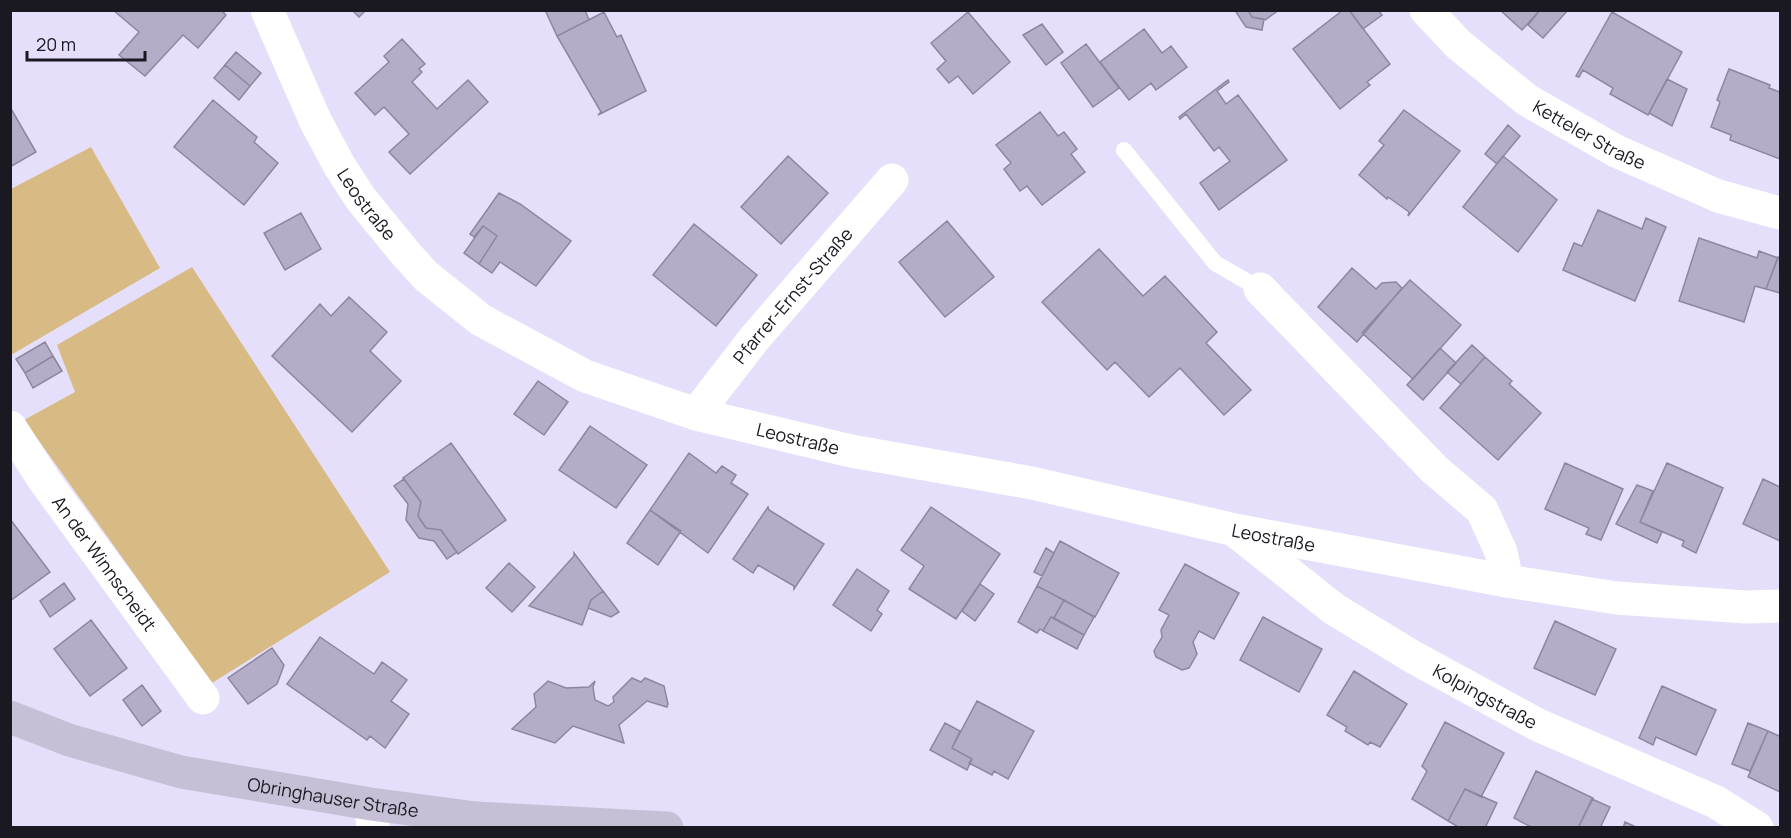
<svg xmlns="http://www.w3.org/2000/svg" width="1791" height="838" font-family="Manrope,sans-serif">
<rect width="100%" height="100%" fill="#e6dffb"/>
<path fill="#d8ba84" d="M 91,147 L 160,268 L 11,355 L 11,189 Z
M 192,267 L 390,572 L 212,683 L 24,420 L 75,392 L 57,345 Z"/>
<path fill="#b4adc8" stroke="#8d86a0" stroke-width="1.5" d="M 113,10 L 221,10 L 226,15 L 198,48 L 183,35 L 145,76 L 119,55 L 139,32 Z
M 352,10 L 366,10 L 359,17 Z
M 545,10 L 585,10 L 589,20 L 557,36 Z
M 1239,10 L 1248,10 L 1252,17 L 1264,19 L 1262,30 L 1246,27 L 1236,12 Z
M 1248,10 L 1279,10 L 1265,20 L 1252,17 Z
M 1349,10 L 1378,10 L 1382,15 L 1363,29 Z
M 1349,10 L 1390,64 L 1367,82 L 1370,85 L 1340,109 L 1293,49 L 1343,10 Z
M 1500,10 L 1540,10 L 1522,30 Z
M 1540,10 L 1568,10 L 1543,38 L 1528,25 Z
M 604,12 L 617,37 L 621,35 L 646,91 L 598,115 L 601,112 L 557,36 Z
M 968,12 L 1010,62 L 973,94 L 958,76 L 949,83 L 937,69 L 946,61 L 931,43 Z
M 1612,12 L 1682,52 L 1648,115 L 1610,94 L 1613,88 L 1583,70 L 1579,77 L 1576,76 Z
M 1042,24 L 1063,52 L 1046,65 L 1023,35 Z
M 1144,29 L 1162,53 L 1171,46 L 1187,67 L 1156,90 L 1151,83 L 1129,100 L 1100,62 Z
M 402,39 L 425,64 L 419,69 L 422,72 L 412,82 L 437,109 L 468,80 L 488,102 L 410,174 L 389,152 L 409,134 L 384,107 L 375,115 L 355,93 L 389,62 L 384,56 Z
M 1086,44 L 1119,88 L 1093,107 L 1061,63 Z
M 236,52 L 261,73 L 250,86 L 225,65 Z
M 225,65 L 250,86 L 239,100 L 214,78 Z
M 1729,69 L 1770,85 L 1769,88 L 1780,92 L 1780,159 L 1730,140 L 1731,135 L 1711,127 L 1720,102 L 1717,100 Z
M 1667,79 L 1687,89 L 1672,126 L 1649,113 Z
M 1228,80 L 1229,82 L 1217,91 L 1226,104 L 1238,95 L 1287,160 L 1219,210 L 1200,183 L 1230,161 L 1219,147 L 1214,151 L 1186,114 L 1180,119 L 1179,117 Z
M 213,100 L 257,137 L 254,142 L 278,163 L 244,205 L 174,147 Z
M 10,107 L 36,152 L 10,167 Z
M 1404,110 L 1460,151 L 1408,216 L 1409,212 L 1388,197 L 1387,199 L 1359,175 L 1384,145 L 1379,141 Z
M 1040,112 L 1058,136 L 1064,132 L 1077,149 L 1071,154 L 1085,172 L 1042,205 L 1027,186 L 1020,191 L 1004,169 L 1011,163 L 996,145 Z
M 1508,125 L 1520,136 L 1497,164 L 1485,154 Z
M 788,156 L 828,193 L 781,244 L 741,207 Z
M 1503,156 L 1557,200 L 1518,252 L 1463,207 Z
M 499,193 L 520,204 L 571,241 L 536,286 L 500,262 L 492,273 L 479,264 L 497,236 L 483,226 L 474,237 L 470,234 Z
M 1598,210 L 1642,229 L 1646,218 L 1666,227 L 1635,301 L 1563,270 L 1574,243 L 1582,246 Z
M 301,213 L 321,249 L 285,270 L 264,233 Z
M 947,221 L 994,277 L 945,317 L 899,262 Z
M 694,224 L 757,275 L 716,326 L 653,275 Z
M 483,226 L 497,236 L 479,264 L 464,253 Z
M 1699,238 L 1757,258 L 1759,251 L 1778,258 L 1766,289 L 1755,286 L 1744,322 L 1679,301 Z
M 1099,249 L 1143,296 L 1165,276 L 1217,332 L 1206,343 L 1251,390 L 1224,415 L 1180,368 L 1149,397 L 1115,362 L 1107,370 L 1042,302 Z
M 1778,257 L 1780,258 L 1780,293 L 1766,289 Z
M 1352,268 L 1376,289 L 1382,283 L 1396,282 L 1402,288 L 1357,342 L 1318,307 Z
M 1410,280 L 1461,325 L 1413,379 L 1362,333 Z
M 349,297 L 387,332 L 370,351 L 401,381 L 352,432 L 272,356 L 320,304 L 331,316 Z
M 45,342 L 53,356 L 25,373 L 16,359 Z
M 1472,345 L 1485,357 L 1461,384 L 1447,372 Z
M 1440,348 L 1456,363 L 1423,400 L 1407,385 Z
M 53,356 L 62,371 L 33,388 L 25,373 Z
M 1485,357 L 1512,381 L 1509,384 L 1541,413 L 1498,460 L 1440,408 Z
M 538,381 L 568,402 L 544,435 L 514,414 Z
M 590,426 L 647,465 L 616,508 L 559,470 Z
M 451,443 L 506,520 L 458,554 L 441,530 L 426,528 L 418,516 L 421,502 L 403,478 Z
M 689,453 L 716,473 L 722,466 L 736,475 L 731,483 L 748,494 L 708,553 L 650,510 Z
M 1565,463 L 1623,489 L 1601,540 L 1586,534 L 1589,528 L 1545,509 Z
M 1667,463 L 1723,488 L 1696,553 L 1682,546 L 1684,541 L 1640,522 Z
M 404,479 L 421,502 L 418,516 L 426,528 L 441,530 L 457,552 L 447,559 L 434,541 L 419,538 L 406,520 L 408,504 L 394,486 Z
M 1763,479 L 1780,487 L 1780,541 L 1743,524 Z
M 1637,485 L 1653,491 L 1640,522 L 1662,532 L 1657,543 L 1616,524 Z
M 768,507 L 769,510 L 824,544 L 794,589 L 794,586 L 758,565 L 753,573 L 733,559 Z
M 931,507 L 1000,554 L 956,619 L 909,589 L 924,566 L 901,550 Z
M 650,510 L 681,531 L 658,565 L 627,543 Z
M 10,519 L 50,572 L 10,601 Z
M 1060,541 L 1119,573 L 1095,617 L 1037,586 Z
M 1046,548 L 1054,553 L 1042,576 L 1034,572 Z
M 574,553 L 603,591 L 591,600 L 582,625 L 529,606 L 574,556 Z
M 509,563 L 535,587 L 512,612 L 486,588 Z
M 1185,564 L 1239,593 L 1214,639 L 1199,631 L 1193,642 L 1197,654 L 1189,668 L 1182,670 L 1156,657 L 1154,651 L 1162,637 L 1161,630 L 1169,615 L 1159,610 Z
M 857,569 L 889,591 L 877,610 L 882,614 L 871,631 L 833,605 Z
M 64,583 L 75,599 L 50,617 L 40,601 Z
M 980,584 L 994,594 L 975,621 L 962,611 Z
M 1037,586 L 1064,600 L 1054,618 L 1051,617 L 1043,631 L 1040,629 L 1037,633 L 1018,622 Z
M 603,591 L 619,612 L 611,617 L 588,608 L 591,600 Z
M 1064,600 L 1094,617 L 1084,635 L 1054,618 Z
M 1051,617 L 1084,635 L 1077,649 L 1043,631 Z
M 1263,617 L 1322,649 L 1299,692 L 1240,660 Z
M 91,620 L 127,668 L 90,696 L 54,649 Z
M 1555,621 L 1616,649 L 1595,695 L 1534,668 Z
M 320,637 L 374,674 L 382,662 L 407,680 L 391,701 L 409,714 L 385,748 L 370,736 L 367,740 L 287,684 Z
M 272,648 L 284,665 L 277,684 L 248,704 L 228,678 Z
M 1354,671 L 1407,704 L 1380,747 L 1370,742 L 1368,745 L 1345,731 L 1347,727 L 1327,715 Z
M 632,678 L 641,682 L 645,678 L 664,686 L 668,704 L 667,707 L 647,701 L 619,725 L 624,743 L 573,726 L 555,743 L 512,729 L 536,707 L 534,694 L 548,681 L 566,688 L 589,687 L 595,681 L 593,687 L 595,700 L 608,706 L 614,702 L 613,697 Z
M 142,685 L 161,711 L 142,726 L 123,700 Z
M 1662,686 L 1716,710 L 1696,755 L 1656,737 L 1653,745 L 1639,738 Z
M 977,701 L 1034,731 L 1008,779 L 994,771 L 992,775 L 969,763 L 972,759 L 952,748 Z
M 1445,722 L 1504,753 L 1481,797 L 1465,789 L 1448,821 L 1412,799 L 1427,771 L 1422,766 Z
M 945,723 L 960,731 L 952,748 L 972,759 L 967,770 L 930,750 Z
M 1748,723 L 1768,731 L 1750,771 L 1732,764 Z
M 1768,731 L 1779,736 L 1780,733 L 1780,792 L 1748,777 Z
M 1536,771 L 1593,798 L 1578,828 L 1533,828 L 1514,818 Z
M 1465,789 L 1497,803 L 1485,828 L 1460,828 L 1448,821 Z
M 1592,799 L 1610,807 L 1600,828 L 1578,828 Z
M 1625,822 L 1638,828 L 1623,828 Z"/>
<g fill="none" stroke-linecap="round" stroke-linejoin="round">
<path stroke="#fff" stroke-width="16" d="M 1124,150 L 1215,263 L 1260,289"/>
<g stroke="#fff" stroke-width="33">
<path id="s1" d="M 267,10 L 315,120 L 339,165 L 361,199 L 406,254 L 426,276 L 481,320 L 585,376 L 696,414 L 851,451 L 1032,483 L 1235,530 L 1507,581 L 1617,598 L 1746,607 L 1780,606"/>
<path id="s2" d="M 1426,10 L 1459,45 L 1527,100 L 1616,151 L 1718,196 L 1780,213"/>
<path d="M 1260,289 L 1435,470 L 1482,510 L 1501,552 L 1507,581"/>
<path id="s3" d="M 696,414 L 754,339 L 892,180"/>
<path id="s4" d="M 10,427 L 44,480 L 203,698"/>
<path id="s5" d="M 1238,533 L 1334,609 L 1413,657 L 1538,725 L 1716,802 L 1757,828"/>
<path d="M 371,804 L 373,828"/>
</g>
<path stroke="#c7bfd5" stroke-width="33" id="s6" d="M 10,717 L 69,740 L 181,772 L 371,804 L 476,818 L 667,828"/>
</g>
<g text-anchor="middle" dominant-baseline="central" stroke-width="5" stroke-linejoin="round" paint-order="stroke">
<g font-size="18" fill="#1a1821" stroke="#e6dffb">
<text stroke="none"><textPath href="#s2" startOffset="207">Ketteler Straße</textPath></text>
<text stroke="none"><textPath href="#s1" startOffset="219">Leostraße</textPath></text>
<text stroke="none"><textPath href="#s3" startOffset="153">Pfarrer-Ernst-Straße</textPath></text>
<text stroke="none"><textPath href="#s1" startOffset="723">Leostraße</textPath></text>
<text stroke="none"><textPath href="#s1" startOffset="1209">Leostraße</textPath></text>
<text stroke="none"><textPath href="#s4" startOffset="166">An der Winnscheidt</textPath></text>
<text stroke="none"><textPath href="#s5" startOffset="297">Kolpingstraße</textPath></text>
<text stroke="none"><textPath href="#s6" startOffset="334">Obringhauser Straße</textPath></text>
</g>
</g>
<rect width="1791" height="838" fill="none" stroke="#1a1821" stroke-width="24"/>
<path d="M27 51v9h118v-9" fill="none" stroke="#1a1821" stroke-width="3"/>
<text x="36" y="51" font-size="18" fill="#1a1821" stroke="#e6dffb" stroke-width="4.5" paint-order="stroke">20 m</text>
</svg>
